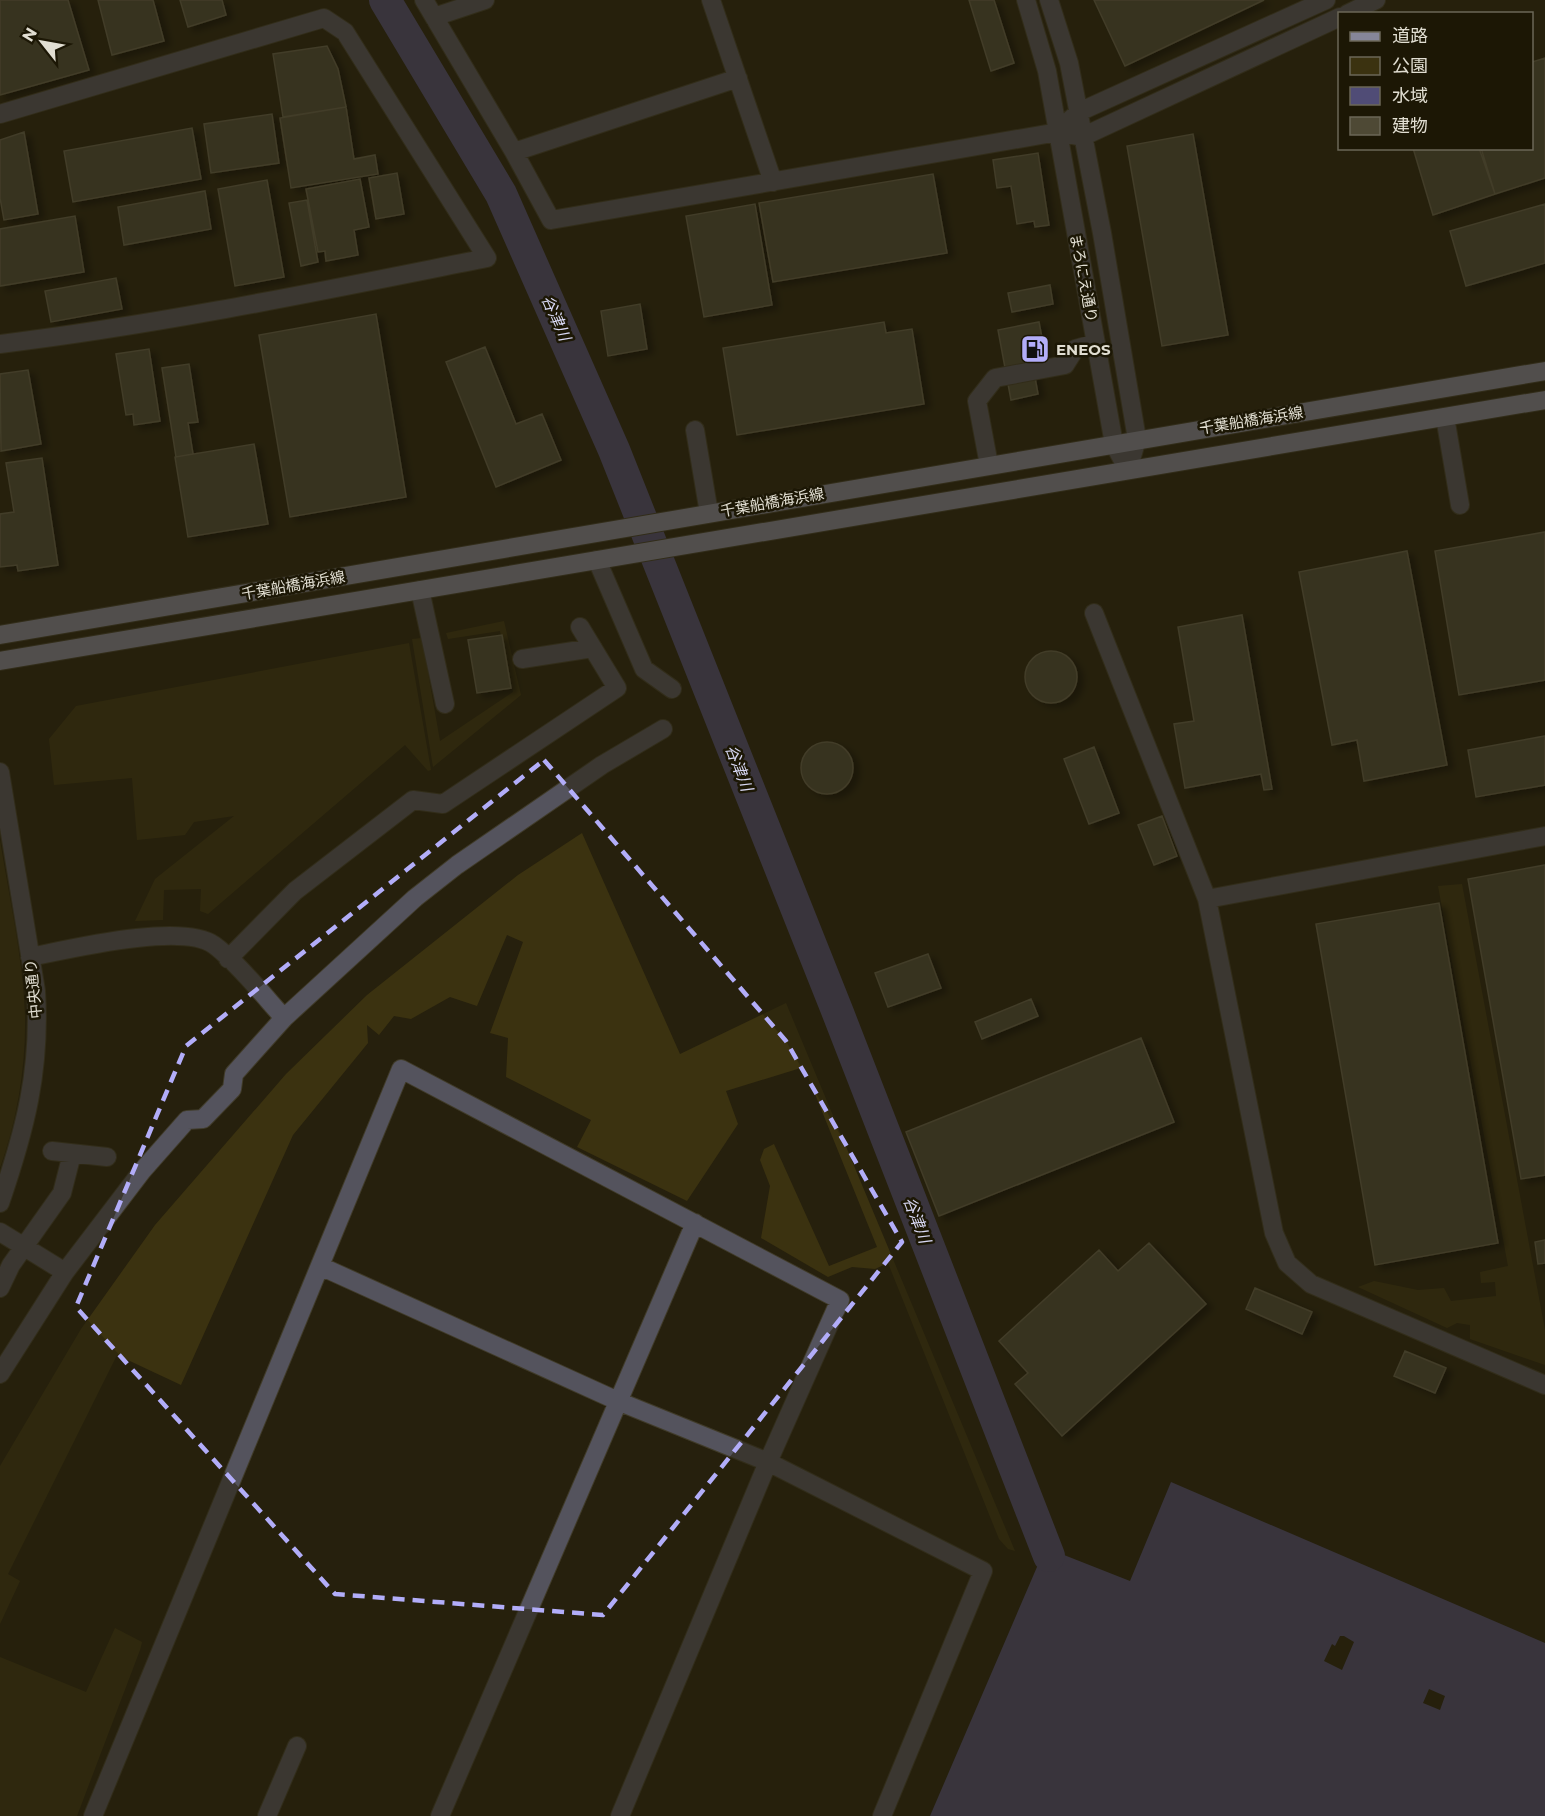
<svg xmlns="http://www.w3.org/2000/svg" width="1545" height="1816" font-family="Montserrat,'Noto Sans JP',sans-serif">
<defs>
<filter id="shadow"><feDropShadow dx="6" dy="4" stdDeviation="3" flood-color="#0009"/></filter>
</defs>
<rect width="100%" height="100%" fill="#26200d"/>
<path fill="#3b3210" d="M 504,621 L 521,695 L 433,767 L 412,639 L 422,638 L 440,741 L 513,692 L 500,631 L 448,639 L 446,633 Z
M 409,643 L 431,770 L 428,771 L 405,745 L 208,914 L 200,911 L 201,889 L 164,890 L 163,920 L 135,921 L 155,879 L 234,816 L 194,822 L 185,835 L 137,840 L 132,778 L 54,785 L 49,739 L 76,706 Z
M 582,833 L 680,1054 L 786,1003 L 1015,1551 L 1008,1549 L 999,1539 L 888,1263 L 875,1269 L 852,1267 L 828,1277 L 761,1238 L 770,1186 L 760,1160 L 764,1149 L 774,1144 L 829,1266 L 877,1247 L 804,1067 L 726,1091 L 738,1124 L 687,1201 L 577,1147 L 591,1120 L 506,1077 L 508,1038 L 490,1033 L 523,942 L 507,935 L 477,1006 L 450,997 L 411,1019 L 394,1016 L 379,1035 L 367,1025 L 368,1043 L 293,1135 L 181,1385 L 117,1355 L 8,1574 L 20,1581 L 0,1624 L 0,1466 L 81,1329 L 155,1225 L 286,1074 L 367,995 L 518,875 Z
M 0,840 C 9,897 23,957 25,1016 C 26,1066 17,1121 0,1168 Z
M 1462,884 L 1545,1330 L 1545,1365 L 1470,1339 L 1470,1325 L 1457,1323 L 1447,1328 L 1358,1287 L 1374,1281 L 1418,1290 L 1444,1288 L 1451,1301 L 1496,1296 L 1495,1282 L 1481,1283 L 1480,1272 L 1508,1266 L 1438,886 Z
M 115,1628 L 142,1642 L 140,1650 L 77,1816 L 0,1816 L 0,1657 L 86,1692 Z"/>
<path fill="#504c76" d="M 1171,1482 L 1545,1643 L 1545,1816 L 930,1816 L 1040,1560 L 1064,1555 L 1130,1581 Z"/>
<path fill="#26200d" d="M 1340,1636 L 1344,1636 L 1354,1642 L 1342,1670 L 1324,1661 L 1332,1644 L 1335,1646 Z
M 1429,1689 L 1445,1696 L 1440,1710 L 1423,1703 Z"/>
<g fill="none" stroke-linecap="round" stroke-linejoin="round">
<path stroke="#504c76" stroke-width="32" d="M 385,0 L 501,194 L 614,450 L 838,1013 L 1049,1556"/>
</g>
<path fill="#4e4935" stroke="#645e49" stroke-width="1.5" filter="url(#shadow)" d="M 0,0 L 68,0 L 89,70 L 0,95 Z
M 98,0 L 153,0 L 164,41 L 112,55 Z
M 180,0 L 222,0 L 226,15 L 188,27 Z
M 969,0 L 994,0 L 1014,63 L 991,71 Z
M 1094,0 L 1264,0 L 1125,66 Z
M 327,46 L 338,69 L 346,107 L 283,117 L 273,54 Z
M 1545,58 L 1545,178 L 1495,194 L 1481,148 L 1532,148 L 1532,62 Z
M 346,107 L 354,159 L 375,155 L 378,174 L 291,188 L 280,118 Z
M 272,114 L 279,163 L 211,173 L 204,124 Z
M 192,128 L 201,179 L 73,202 L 64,151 Z
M 24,132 L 38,214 L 4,220 L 0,198 L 0,140 Z
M 1193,134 L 1228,335 L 1162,346 L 1127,146 Z
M 1413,148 L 1479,148 L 1495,194 L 1433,215 Z
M 1038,153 L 1049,225 L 1035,227 L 1034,221 L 1017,224 L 1011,186 L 997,188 L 993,160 Z
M 397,173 L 404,214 L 376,219 L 369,178 Z
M 933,174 L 947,253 L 773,282 L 759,203 Z
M 360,179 L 369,227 L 354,230 L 358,255 L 326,261 L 325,251 L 318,252 L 306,189 Z
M 267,180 L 284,277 L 235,286 L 218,189 Z
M 205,191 L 211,229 L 124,245 L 118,207 Z
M 307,200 L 318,262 L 301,266 L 289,203 Z
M 755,204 L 772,305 L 704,317 L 686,216 Z
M 1545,204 L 1545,263 L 1466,286 L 1450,231 Z
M 75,216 L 84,272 L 0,286 L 0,229 Z
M 116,278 L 122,309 L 51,322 L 45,291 Z
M 1050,285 L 1053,304 L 1012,312 L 1008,293 Z
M 640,304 L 647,349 L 608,356 L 601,311 Z
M 376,314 L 406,497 L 290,517 L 259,335 Z
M 884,322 L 886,333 L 912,329 L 924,404 L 737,435 L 723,348 Z
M 1039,322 L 1046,359 L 1032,361 L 1038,394 L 1011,400 L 998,330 Z
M 485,347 L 516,424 L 542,414 L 561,460 L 496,487 L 446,362 Z
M 149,349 L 160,421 L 134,425 L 133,414 L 126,415 L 116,354 Z
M 189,364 L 198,422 L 188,423 L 193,454 L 176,457 L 162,368 Z
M 28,370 L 41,444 L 1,451 L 0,374 Z
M 254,444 L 268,524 L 188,537 L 175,457 Z
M 42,458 L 58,565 L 18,571 L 17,565 L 0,567 L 0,514 L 14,512 L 6,463 Z
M 1545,532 L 1545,680 L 1459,695 L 1435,551 Z
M 1407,551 L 1447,765 L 1364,781 L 1357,740 L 1332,745 L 1299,572 Z
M 1242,615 L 1272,789 L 1264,790 L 1261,774 L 1185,788 L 1174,724 L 1194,721 L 1178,627 Z
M 502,635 L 511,688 L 477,693 L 468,640 Z
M1025 677a26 26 0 1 1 52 0a26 26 0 1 1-52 0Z
M 1545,736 L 1545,785 L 1476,797 L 1468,750 Z
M801 768a26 26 0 1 1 52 0a26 26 0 1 1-52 0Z
M 1094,747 L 1119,813 L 1089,824 L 1064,759 Z
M 1162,816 L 1177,856 L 1154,865 L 1138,825 Z
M 1545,865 L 1545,1175 L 1521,1179 L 1468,879 Z
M 1439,903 L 1498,1243 L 1375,1265 L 1316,924 Z
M 928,954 L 941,988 L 888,1007 L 875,973 Z
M 1031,999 L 1038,1016 L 982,1039 L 975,1022 Z
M 1141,1038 L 1174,1122 L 939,1216 L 906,1132 Z
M 1545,1240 L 1545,1263 L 1538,1264 L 1535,1242 Z
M 1149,1243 L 1206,1304 L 1062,1436 L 1015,1384 L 1028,1373 L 999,1341 L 1099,1250 L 1118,1271 Z
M 1255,1288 L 1312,1312 L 1302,1334 L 1246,1309 Z
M 1405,1351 L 1446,1368 L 1435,1393 L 1394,1376 Z"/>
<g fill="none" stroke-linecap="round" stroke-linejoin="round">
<g stroke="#403b29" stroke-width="20">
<path id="minor" d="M 424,0 L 514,152 L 551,220 L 1058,132 L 1082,137 L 1340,17
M 711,0 L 773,182
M 1026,0 L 1047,71 L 1114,444 L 1128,470
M 1049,0 L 1069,63 L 1102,233 L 1137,439 L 1128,470
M 1347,14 L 1376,0
M 434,17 L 485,0
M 0,114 L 324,18 L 345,32 L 487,258 C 326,290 164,324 0,344
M 1070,120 L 1079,112 L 1326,0
M 514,152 L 738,78
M 1445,417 L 1460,505
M 695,430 L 709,513
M 989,465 L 977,401 L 995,378 L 1065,365 L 1075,349 L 1096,343
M 597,560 L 644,669 L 672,689
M 420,590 L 445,704
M 1094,613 L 1207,899 L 1274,1233 L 1287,1263 L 1311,1284 L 1545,1385
M 522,659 L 593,648
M 0,772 L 36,991 C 41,1070 25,1130 0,1203
M 1207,899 L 1545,836
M 30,957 C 70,949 182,922 214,945 C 235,960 265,997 284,1018
M 228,959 L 295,891 L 413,800 L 443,804 L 617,688 L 580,627
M 52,1151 L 107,1157
M 0,1232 L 65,1272
M 320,1266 L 620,1402 L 768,1462 L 983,1571 L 882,1816
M 0,1288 L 11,1265 L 62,1193 L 72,1154
M 0,1374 L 65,1272 L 142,1171 L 187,1120 L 203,1119 L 232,1089 L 234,1074 L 284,1018 L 415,898 L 457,865 L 602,765 L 663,729
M 93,1816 L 401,1069 L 840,1300 L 768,1462 L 620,1816
M 267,1816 L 297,1746
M 440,1816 L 695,1223"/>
</g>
<g stroke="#403b29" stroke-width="20">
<path id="major" d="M 0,635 L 1545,371
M 0,661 L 1545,400"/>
</g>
<use href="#minor" stroke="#54535d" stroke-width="18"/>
<use href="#major" stroke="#868699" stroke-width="18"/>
</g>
<path d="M0 0H1545V1816H0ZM 544,760 L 786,1041 L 902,1242 L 603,1615 L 335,1594 L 76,1307 L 186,1046 Z" fill="#26200d" fill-opacity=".55" fill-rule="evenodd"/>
<path fill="none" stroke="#b2adf9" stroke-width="4.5" stroke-dasharray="12 8" stroke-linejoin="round" d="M 544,760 L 786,1041 L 902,1242 L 603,1615 L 335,1594 L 76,1307 L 186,1046 Z"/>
<defs>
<g id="fuel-square" transform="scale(1.5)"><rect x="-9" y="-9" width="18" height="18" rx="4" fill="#b2adf9" stroke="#1c1705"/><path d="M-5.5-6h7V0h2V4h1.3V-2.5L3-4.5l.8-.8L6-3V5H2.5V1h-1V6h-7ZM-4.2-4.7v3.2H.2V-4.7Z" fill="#111"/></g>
</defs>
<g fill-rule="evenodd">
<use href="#fuel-square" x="1035" y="349"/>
</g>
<g text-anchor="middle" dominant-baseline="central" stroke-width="5" stroke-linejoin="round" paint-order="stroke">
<g font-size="15" fill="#e1ded2" stroke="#1c1705">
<text transform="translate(1084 278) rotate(79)">まろにえ通り</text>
<text transform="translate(1251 420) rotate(-9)">千葉船橋海浜線</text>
<text transform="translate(772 502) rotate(-10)">千葉船橋海浜線</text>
<text transform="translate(293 585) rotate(-10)">千葉船橋海浜線</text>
<text transform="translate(33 989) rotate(-96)">中央通り</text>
</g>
<g font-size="15" font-weight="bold" fill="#e1ded2" stroke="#1c1705" text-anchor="start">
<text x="1056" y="349">ENEOS</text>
</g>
<g font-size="16" font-style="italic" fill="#d7d7f3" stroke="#1c1705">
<text transform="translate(556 318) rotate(66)">谷津川</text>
<text transform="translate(739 768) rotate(69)">谷津川</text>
<text transform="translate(917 1220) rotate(69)">谷津川</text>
</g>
</g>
<rect x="1338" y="12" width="195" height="138" fill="#1c1705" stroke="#6b6757" stroke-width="1.5"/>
<rect x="1350" y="32" width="30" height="9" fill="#868699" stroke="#6b6757" stroke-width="1.5"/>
<text x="1392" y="42" font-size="18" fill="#e1ded2">道路</text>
<rect x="1350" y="57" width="30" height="18" fill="#3b3210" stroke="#6b6757" stroke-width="1.5"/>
<text x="1392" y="72" font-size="18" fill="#e1ded2">公園</text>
<rect x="1350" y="87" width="30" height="18" fill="#504c76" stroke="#6b6757" stroke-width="1.5"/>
<text x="1392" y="102" font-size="18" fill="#e1ded2">水域</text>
<rect x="1350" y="117" width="30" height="18" fill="#4e4935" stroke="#6b6757" stroke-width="1.5"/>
<text x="1392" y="132" font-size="18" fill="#e1ded2">建物</text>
<g transform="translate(42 42) rotate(301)" stroke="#1c1705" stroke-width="4.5" paint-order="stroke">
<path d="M0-4.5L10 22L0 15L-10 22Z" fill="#e1ded2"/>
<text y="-9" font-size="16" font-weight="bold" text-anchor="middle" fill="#e1ded2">N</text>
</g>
</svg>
